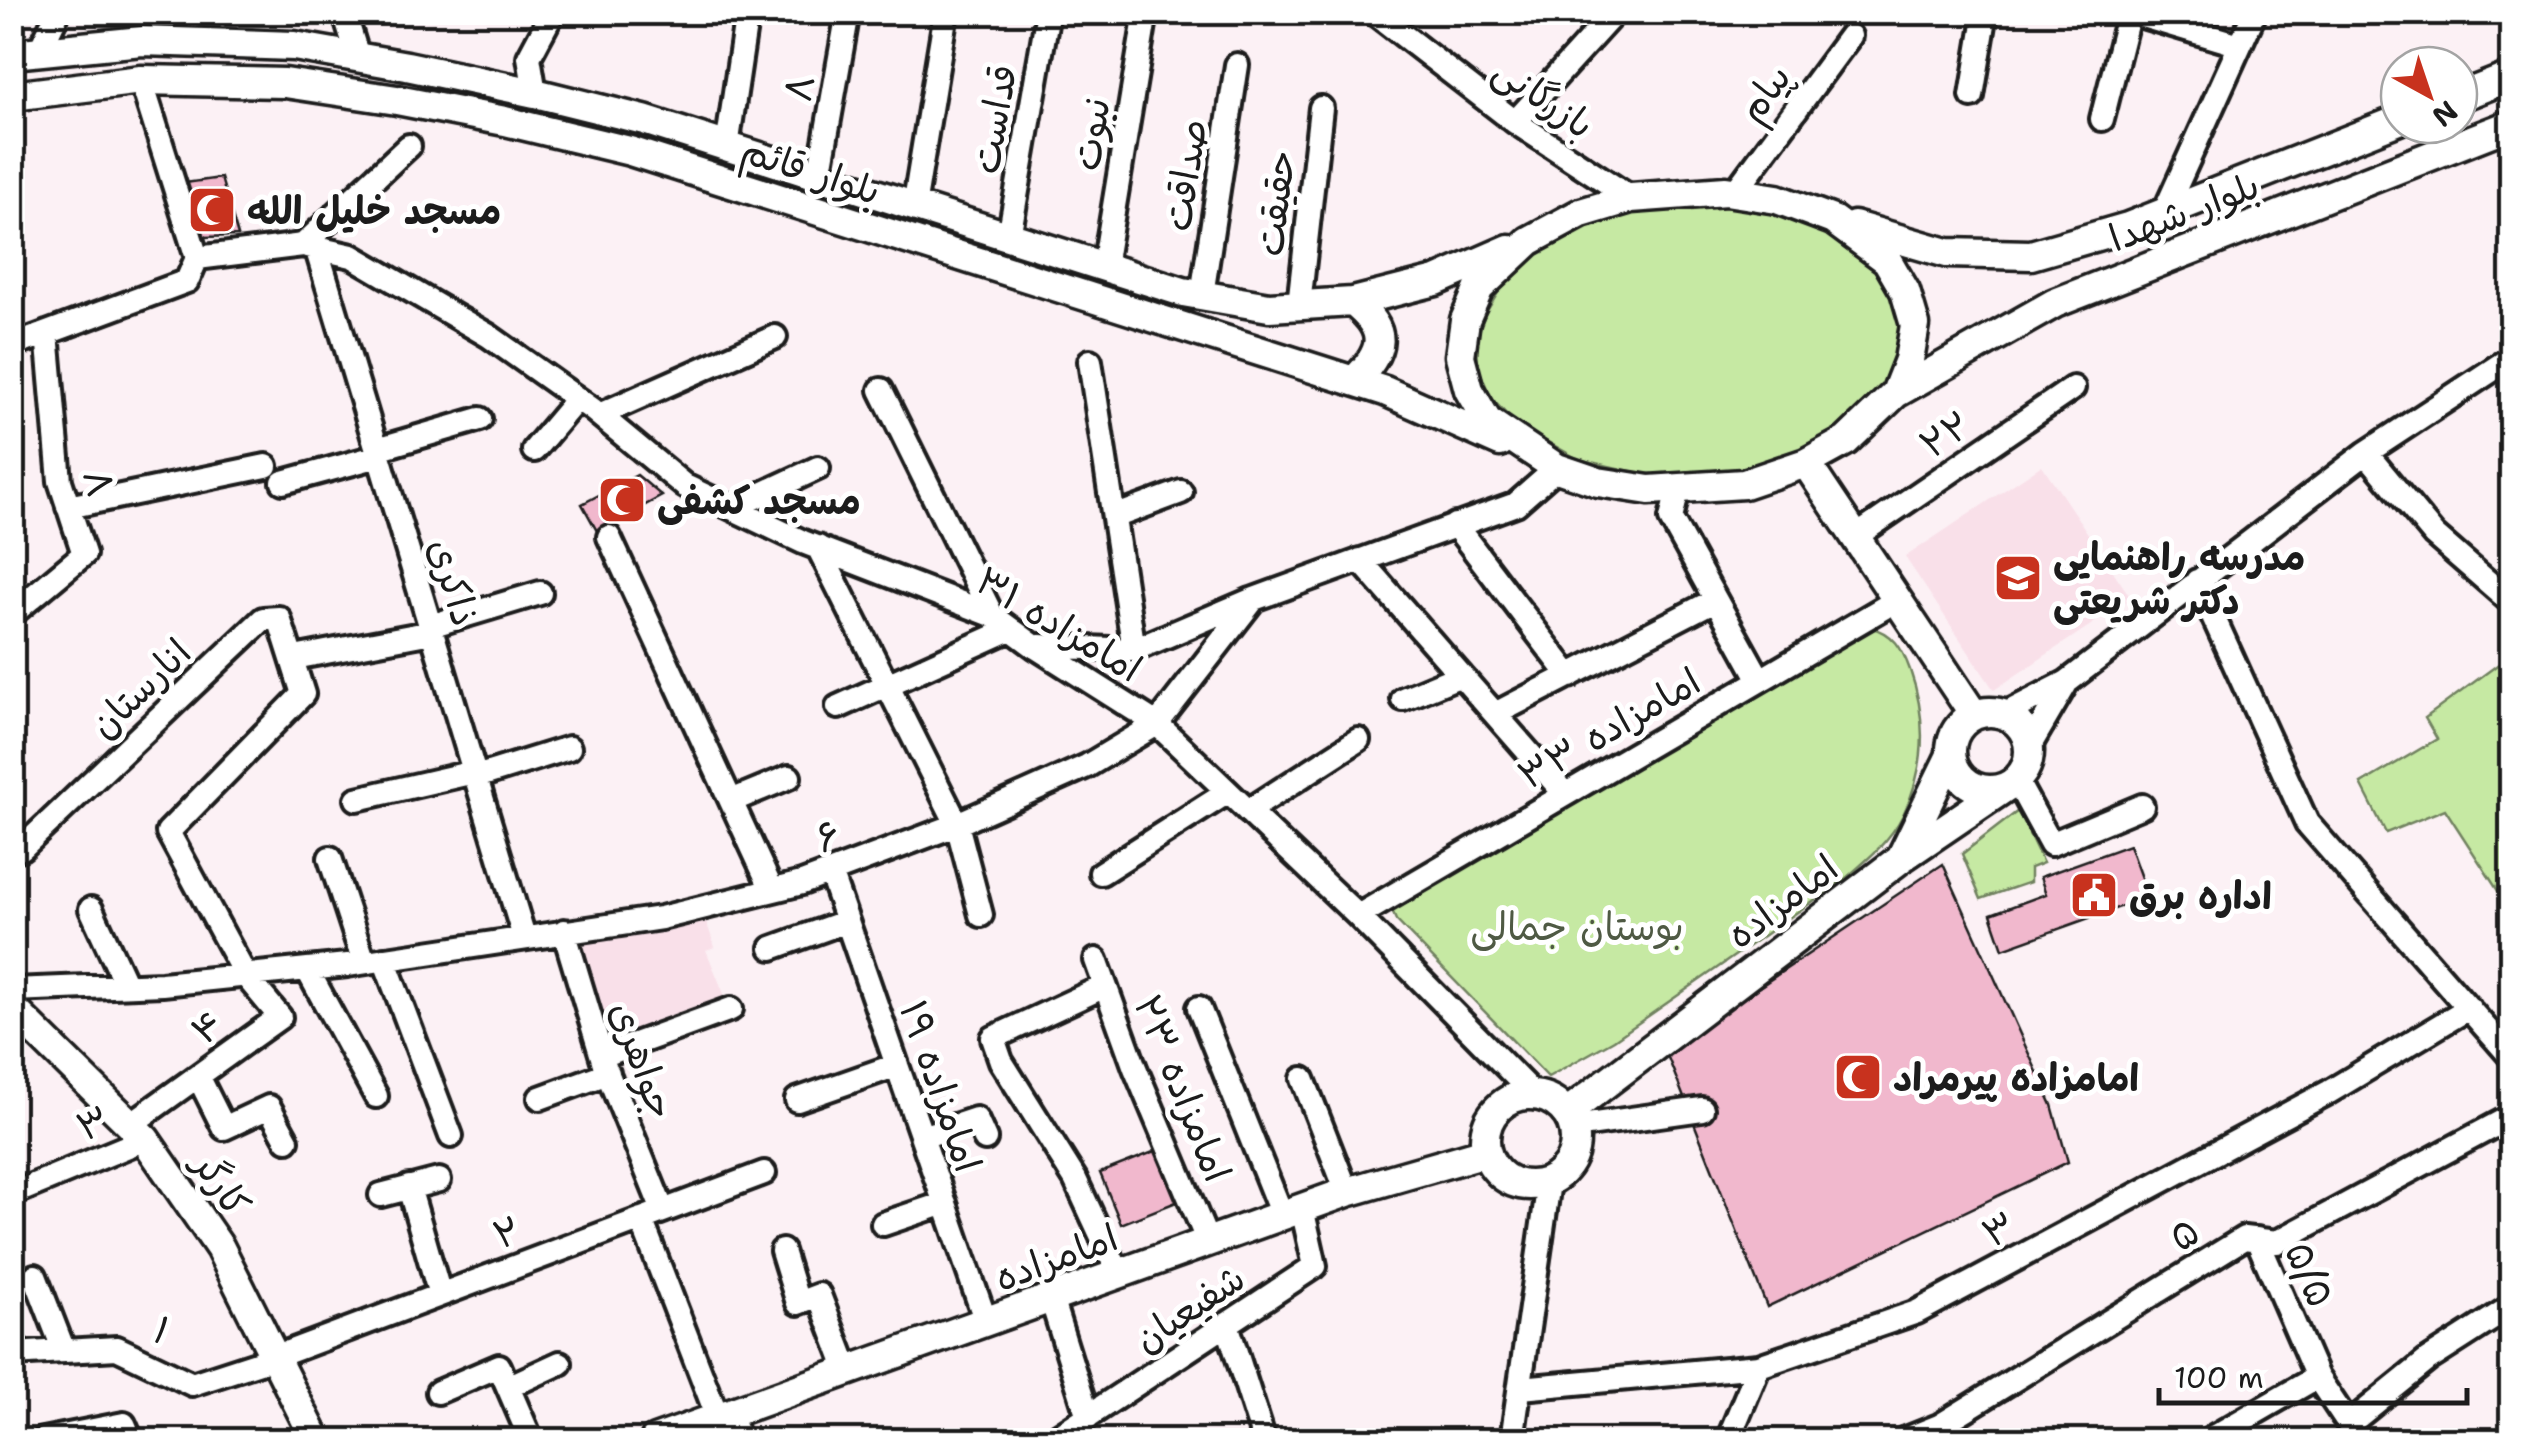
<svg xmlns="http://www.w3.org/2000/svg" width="2524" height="1453" font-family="'Shantell Sans','Playpen Sans Arabic',sans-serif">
<rect width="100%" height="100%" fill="#fcf1f5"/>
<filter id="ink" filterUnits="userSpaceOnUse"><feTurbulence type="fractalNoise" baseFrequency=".01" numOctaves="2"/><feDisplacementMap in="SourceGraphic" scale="20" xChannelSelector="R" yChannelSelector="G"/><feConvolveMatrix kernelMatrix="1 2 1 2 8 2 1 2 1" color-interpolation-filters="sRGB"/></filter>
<g filter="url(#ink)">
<path fill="#f9e0e9" d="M 2042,465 L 2131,598 L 1994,690 L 1905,557 Z
M 706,921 L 715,947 L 706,950 L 727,1001 L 611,1038 L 580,957 L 580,940 Z"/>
<path fill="#c6e9a3" stroke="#718260" stroke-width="2.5" d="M 1666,205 L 1747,208 L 1804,222 L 1856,252 L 1881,272 L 1902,319 L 1898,356 L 1882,392 L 1852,422 L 1817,441 L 1772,462 L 1722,474 L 1648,475 L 1578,459 L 1516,424 L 1491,398 L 1478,367 L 1477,337 L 1485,314 L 1502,286 L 1525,262 L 1556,239 L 1592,223 Z
M 1870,627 C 1894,633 1902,648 1910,670 C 1927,718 1926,768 1903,815 C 1890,841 1867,860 1846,878 L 1614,1040 L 1548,1077 L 1396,920 L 1388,902 Z
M 2511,655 L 2511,911 L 2445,809 L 2386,833 L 2361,784 L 2437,739 L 2425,718 Z
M 2018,811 L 2043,863 L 2030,868 L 2030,882 L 1981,899 L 1962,854 Z"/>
<path fill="#f1b8cd" stroke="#1c1c1c" stroke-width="2.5" d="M 221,178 L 238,236 L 203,237 L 185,183 Z
M 637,475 L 662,496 L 597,531 L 582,504 Z
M 2129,845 L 2148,897 L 2003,949 L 1991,914 L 2046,894 L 2040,877 Z
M 1943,864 L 2052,1105 L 2068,1162 L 1767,1307 L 1665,1050 Z
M 1158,1150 L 1179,1201 L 1121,1224 L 1100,1173 Z"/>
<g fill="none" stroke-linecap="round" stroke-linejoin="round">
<g stroke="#1c1c1c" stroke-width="30">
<path id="minor" d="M 344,12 L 358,57
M 1373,12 L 1515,122 L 1631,198
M 40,50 L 58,12
M 141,80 L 197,258 L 303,245 L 352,256 L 489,336 L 592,409 L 685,486 L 803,542 L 992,615 L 1034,646 L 1157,724 L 1358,916 L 1534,1095
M 535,93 L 529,57 L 553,12
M 1972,96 L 1986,12
M 2102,119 L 2129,12 L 2240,45
M 1515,122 L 1615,12
M 727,147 L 747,12
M 819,176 L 848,12
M 1735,192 L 1850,36
M 914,207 L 946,12
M 2164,213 L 2255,12
M 1009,237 L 1048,12
M 303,245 L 409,146
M 316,247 L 524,937
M 1104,267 L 1146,12
M 1202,295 L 1237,65
M 1299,305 L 1321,108
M 12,346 L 187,281 L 197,258
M 1090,361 L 1134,650
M 881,390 L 992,615
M 599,415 L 775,337
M 377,449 L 480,419
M 534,450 L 577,399
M 2366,453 L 2434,535 L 2512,603
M 283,482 L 379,456
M 1678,489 L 1671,519 L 1760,680
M 68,507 L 266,466
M 732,508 L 818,468
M 1114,517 L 1181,492
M 1455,525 L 1570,676
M 609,537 L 772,890
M 1855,537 L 2073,388
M 818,547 L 957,824 L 981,915
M 1360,560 L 1565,794
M 2197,581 L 2307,823 L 2512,1058
M 12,614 L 84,554 L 60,481 L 47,333
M 430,626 L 540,593
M 1039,646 L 1134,650 L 1251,600
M 294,658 L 432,632
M 1403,699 L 1461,675
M 838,707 L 1011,629
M 1495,714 L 1715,600
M 2003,715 L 2067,682 L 2366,453 L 2512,357
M 2029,747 L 2067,682
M 476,777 L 569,748
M 2016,780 L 2051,844 L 2142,806
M 357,799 L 474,772
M 731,801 L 789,777
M 1248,811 L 1358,740
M 12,851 L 22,848 L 263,619 L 279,618 L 303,694 L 168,832 L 245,975 L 280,1017 L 131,1124
M 330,858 L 364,962
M 830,872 L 986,1322
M 1101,873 L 1228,792
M 91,909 L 126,985
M 1358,916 L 1897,600
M 564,931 L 605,1067 L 663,1211
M 772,948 L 847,921
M 384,959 L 451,1136
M 1096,960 L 1135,1068 L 1208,1242
M 307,969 L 376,1096
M 1105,986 L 993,1038 L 1001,1061 L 1075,1179 L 1119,1274
M 12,990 L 162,984 L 347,965 L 661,918 L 802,883 L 948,828 L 1087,766 L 1157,724 L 1254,599 L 1516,504 L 1557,468
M 1199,1008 L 1282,1215
M 602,1056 L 731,1009
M 198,1076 L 224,1128 L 269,1107 L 287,1140
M 1303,1079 L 1347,1192
M 540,1098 L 608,1073
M 797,1100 L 897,1065
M 1574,1127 L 1702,1109
M 922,1137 L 976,1119 L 985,1139
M 409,1187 L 440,1295
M 12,1194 L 145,1139
M 381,1195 L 439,1180
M 641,1219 L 718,1418
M 883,1224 L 945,1203
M 2257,1239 L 2317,1377 L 2359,1440
M 782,1251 L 798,1303 L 819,1295 L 848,1371
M 35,1276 L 64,1351
M 1051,1298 L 1088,1417
M 1227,1324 L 1264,1440
M 12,1354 L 117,1348 L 192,1384 L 275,1357 L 764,1173
M 508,1387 L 560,1363
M 1521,1388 L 1759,1366 L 1917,1312 L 2329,1092 L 2469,1008
M 438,1392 L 499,1366 L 531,1440
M 730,1413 L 738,1440
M 2349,1424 L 2428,1360 L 2512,1306
M 43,1440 L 124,1424 L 131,1440
M 1052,1440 L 1315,1266 L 1302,1208
M 1512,1440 L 1549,1182
M 1728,1440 L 1759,1366
M 1904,1440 L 1939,1426 L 2244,1238 L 2277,1242 L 2512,1116
M 2208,1440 L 2317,1377"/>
</g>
<g stroke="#1c1c1c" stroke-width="35">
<path id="major" d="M 12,54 L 142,41 L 294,46 L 407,66 L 535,93 L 644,120 L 1183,292 L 1269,307 L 1353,302 L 1436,281 L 1509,249
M 12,96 L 141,80 L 285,83 L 397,100 L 505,121 L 630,151 L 1385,391 L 1500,442
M 2459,97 L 2512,76
M 1854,226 L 1947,253 L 2031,255 L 2128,227 L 2399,120
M 1353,302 C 1389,331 1385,350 1354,381
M 1896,393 L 1909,360 L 1915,325 L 1905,291 L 1887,260 L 1833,220 L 1777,199 L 1726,191 L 1631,198 L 1581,213 L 1529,241 L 1479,288 L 1465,320 L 1460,356 L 1469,390 L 1487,421 L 1557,468 L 1598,482 L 1649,490 L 1744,484 L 1806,463 L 1846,441 L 1896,393 L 2055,303 L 2512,124
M 1806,463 L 1974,715
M1951 751a39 39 0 1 1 78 0a39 39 0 1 1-78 0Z
M 1901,858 L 1951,755
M 12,1008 L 145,1139 L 220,1248 L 316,1440
M1485 1140a45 45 0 1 1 90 0a45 45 0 1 1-90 0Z
M 1567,1113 L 1900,859 L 2006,787
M 655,1440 L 1347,1192 L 1486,1152"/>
</g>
<use href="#minor" stroke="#fff" stroke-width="22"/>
<use href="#major" stroke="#fff" stroke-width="28"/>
</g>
</g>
<defs>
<g id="mosque-square" transform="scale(2.5)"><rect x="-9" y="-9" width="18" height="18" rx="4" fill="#c8321e" stroke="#fff"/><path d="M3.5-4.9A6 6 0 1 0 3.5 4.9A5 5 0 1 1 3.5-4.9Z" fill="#fff"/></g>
<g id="school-square" transform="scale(2.5)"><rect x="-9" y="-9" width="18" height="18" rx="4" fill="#c8321e" stroke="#fff"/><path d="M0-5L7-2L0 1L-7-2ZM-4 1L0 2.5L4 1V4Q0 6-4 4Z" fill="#fff"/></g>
<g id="civic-square" transform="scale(2.5)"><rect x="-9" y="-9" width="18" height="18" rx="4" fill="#c8321e" stroke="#fff"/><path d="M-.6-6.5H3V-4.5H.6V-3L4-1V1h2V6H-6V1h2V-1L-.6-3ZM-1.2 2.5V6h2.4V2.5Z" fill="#fff"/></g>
</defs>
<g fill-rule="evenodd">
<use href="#mosque-square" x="212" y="210"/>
<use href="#mosque-square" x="622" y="500"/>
<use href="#school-square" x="2018" y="578"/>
<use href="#civic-square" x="2094" y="895"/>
<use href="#mosque-square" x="1858" y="1077"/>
</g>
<g text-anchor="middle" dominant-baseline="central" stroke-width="10" stroke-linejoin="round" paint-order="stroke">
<g font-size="38" fill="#1c1c1c" stroke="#fff">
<text transform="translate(799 88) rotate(-80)">۸</text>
<text transform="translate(1764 93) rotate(-54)">پیام</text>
<text transform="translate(1544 97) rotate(35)">بازرگانی</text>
<text transform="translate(994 119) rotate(-80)">قداست</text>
<text transform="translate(1091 134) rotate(-81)">نبوت</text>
<text transform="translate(811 170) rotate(18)">بلوار قائم</text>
<text transform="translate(1185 175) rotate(-81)">صداقت</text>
<text transform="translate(1275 203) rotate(-83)">حقیقت</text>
<text transform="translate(2184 211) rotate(-21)">بلوار شهدا</text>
<text transform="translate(1945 434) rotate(-34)">۲۲</text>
<text transform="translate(99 483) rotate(76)">۸</text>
<text transform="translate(454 582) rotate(73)">ذاکری</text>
<text transform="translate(1059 624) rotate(31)">امامزاده ۳۱</text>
<text transform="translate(140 688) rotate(-44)">انارستان</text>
<text transform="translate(1609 728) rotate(-30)">امامزاده ۳۳</text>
<text transform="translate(828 836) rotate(-21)">۶</text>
<text transform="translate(1782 901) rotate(-37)">امامزاده</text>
<text transform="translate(207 1027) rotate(-36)">۴</text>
<text transform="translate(643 1060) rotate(70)">جواهری</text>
<text transform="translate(941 1086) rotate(71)">امامزاده ۱۹</text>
<text transform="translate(1183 1088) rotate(68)">امامزاده ۲۳</text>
<text transform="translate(93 1123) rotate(-23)">۳</text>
<text transform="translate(222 1184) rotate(56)">کارگر</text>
<text transform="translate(1999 1229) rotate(-28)">۳</text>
<text transform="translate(507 1232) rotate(-21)">۲</text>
<text transform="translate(2184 1234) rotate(-32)">۵</text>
<text transform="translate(1056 1257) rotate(-20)">امامزاده</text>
<text transform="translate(2310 1274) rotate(66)">۵/۵</text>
<text transform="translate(1189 1308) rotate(-34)">شفیعیان</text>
<text transform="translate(162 1330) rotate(26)">۱</text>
</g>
<g font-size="38" font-weight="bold" fill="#1c1c1c" stroke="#fff" text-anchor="start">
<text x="247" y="210">مسجد خلیل الله</text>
<text x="657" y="500">مسجد کشفی</text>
<text x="2053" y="556">مدرسه راهنمایی<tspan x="2053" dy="44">دکتر شریعتی</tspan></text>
<text x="2129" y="895">اداره برق</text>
<text x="1893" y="1077">امامزاده پیرمراد</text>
</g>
<g font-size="38" fill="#4f5a44" stroke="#fff">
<text x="1577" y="926">بوستان جمالی</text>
</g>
</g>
<rect width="2524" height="1453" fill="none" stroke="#fff" stroke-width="50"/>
<rect x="25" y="25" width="2474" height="1403" fill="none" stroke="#1c1c1c" stroke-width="4" filter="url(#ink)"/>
<g transform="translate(2429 95) rotate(140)"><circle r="48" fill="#ffffff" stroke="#a4a4a4" stroke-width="2.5"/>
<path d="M0-8L18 38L0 25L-18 38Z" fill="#c8321e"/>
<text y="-15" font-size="28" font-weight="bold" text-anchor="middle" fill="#1c1c1c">N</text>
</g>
<path d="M2159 1388v15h308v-15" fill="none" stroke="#1c1c1c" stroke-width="5"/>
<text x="2174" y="1388" font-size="30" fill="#1c1c1c" stroke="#ffffff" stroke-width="8" paint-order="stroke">100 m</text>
</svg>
